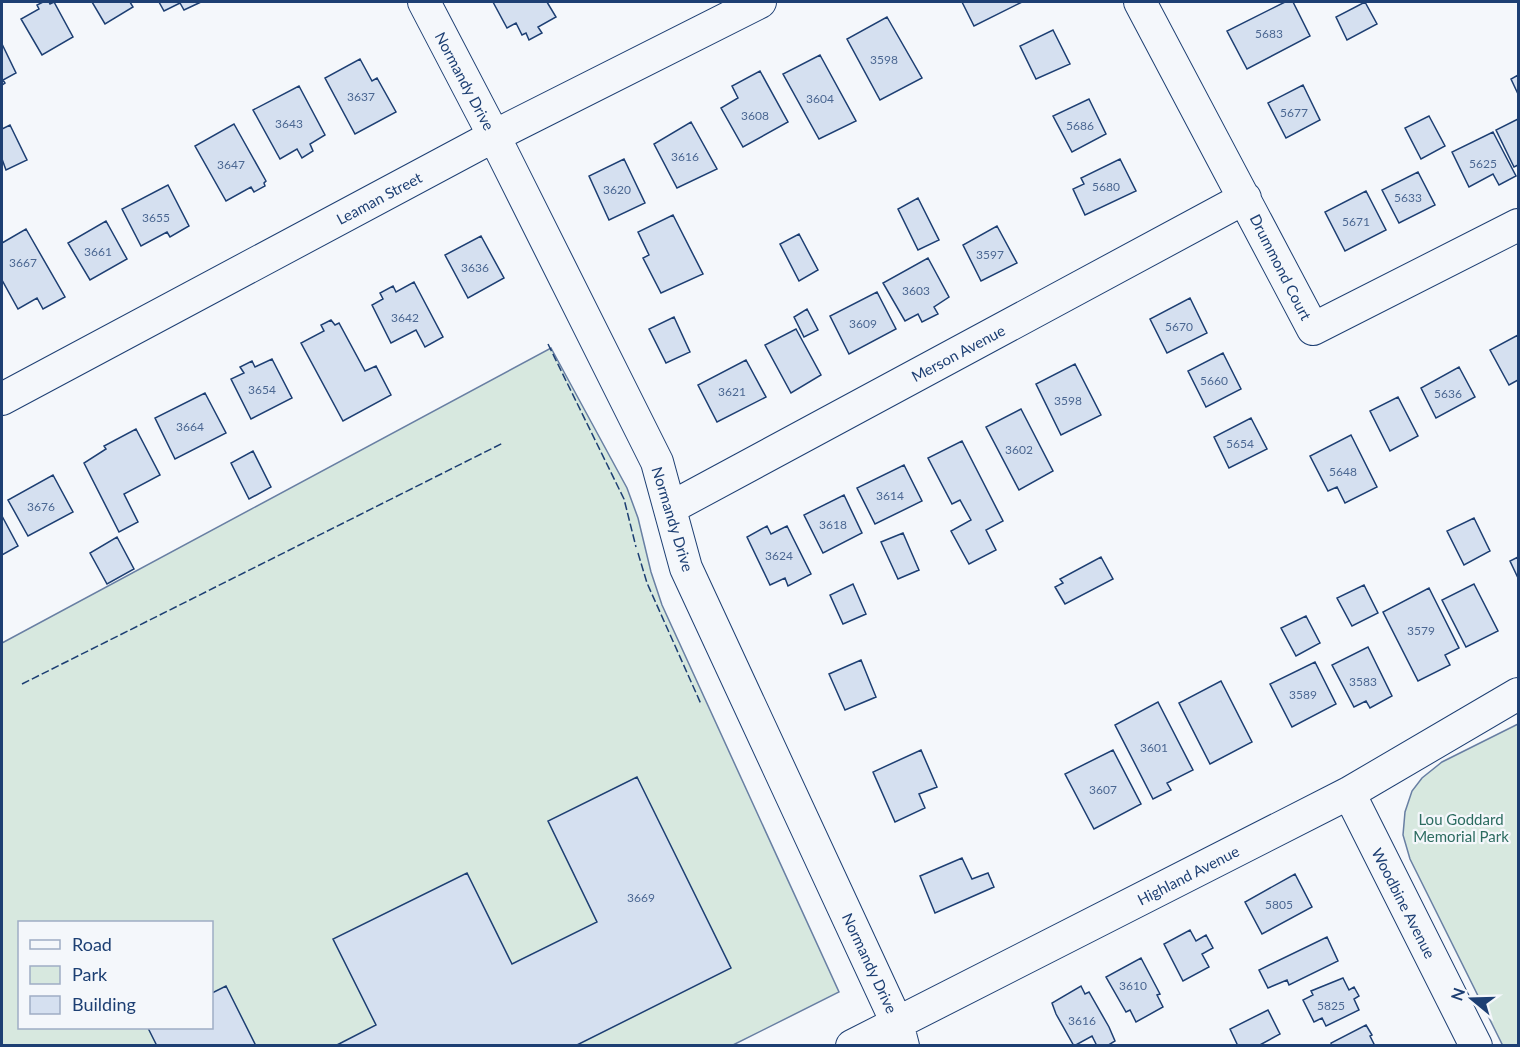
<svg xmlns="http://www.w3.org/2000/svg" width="1520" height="1047" font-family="Lato,sans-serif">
<rect width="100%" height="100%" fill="#f4f7fb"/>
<path fill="#d7e8df" stroke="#687fa3" stroke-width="1.5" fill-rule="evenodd" d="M 551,348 L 627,488 L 638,518 L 651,572 L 662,605 L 839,992 L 733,1045 L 2,1046 L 2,643 ZM 20,922 L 212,922 L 212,1028 L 20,1028 Z
M 1518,724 L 1518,1045 L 1503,1046 L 1410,859 L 1403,835 L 1405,812 L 1412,791 L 1422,778 L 1442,762 Z"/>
<path fill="#d5e0f0" stroke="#1d3f73" stroke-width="1.5" d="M 43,2 L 49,2 L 50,4 L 54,2 L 73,37 L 42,55 L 21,19 L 39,9 L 37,5 Z
M 92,2 L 130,2 L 133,7 L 105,24 Z
M 159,2 L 201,2 L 184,10 L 180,3 L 164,11 Z
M 493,2 L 547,2 L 556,17 L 538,27 L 542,33 L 529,40 L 526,33 L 522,35 L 516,23 L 507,28 Z
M 962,2 L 1022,2 L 974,26 Z
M 1285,2 L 1293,2 L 1310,36 L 1247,69 L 1227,31 Z
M 1365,2 L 1377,24 L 1347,40 L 1336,17 Z
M 887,17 L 922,78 L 880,100 L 847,39 Z
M 1053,30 L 1070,64 L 1036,79 L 1020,46 Z
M 2,44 L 16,73 L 3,80 L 5,83 L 2,85 Z
M 820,55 L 856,121 L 819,139 L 783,74 Z
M 360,59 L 372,81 L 377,78 L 396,112 L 355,134 L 325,78 Z
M 760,71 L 788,122 L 743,147 L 721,108 L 738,98 L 732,86 Z
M 1518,75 L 1518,94 L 1511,79 Z
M 1303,85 L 1320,120 L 1286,138 L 1268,103 Z
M 299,86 L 325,135 L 310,144 L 313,151 L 302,158 L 297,149 L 280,159 L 253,110 Z
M 1089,99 L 1106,134 L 1072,152 L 1053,116 Z
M 1429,116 L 1445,146 L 1421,159 L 1405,128 Z
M 1518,119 L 1518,165 L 1514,167 L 1496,130 Z
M 691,122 L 717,169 L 677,188 L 654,144 Z
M 234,124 L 266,181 L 264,183 L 265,186 L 254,192 L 251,187 L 226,201 L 195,146 Z
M 10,125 L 27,160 L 6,170 L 2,159 L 2,129 Z
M 1493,132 L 1516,176 L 1499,185 L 1493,174 L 1469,187 L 1452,152 Z
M 624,159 L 645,203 L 609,220 L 589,176 Z
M 1120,159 L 1136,191 L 1085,215 L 1073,189 L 1084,184 L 1081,178 Z
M 1418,172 L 1435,205 L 1399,223 L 1382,190 Z
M 168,185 L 189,226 L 170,237 L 167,232 L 141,246 L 122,209 Z
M 1366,191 L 1386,230 L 1345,251 L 1325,212 Z
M 918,198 L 939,240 L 918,250 L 898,209 Z
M 673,215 L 703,274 L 661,293 L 643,258 L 649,255 L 638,232 Z
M 106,221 L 127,259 L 90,280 L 68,243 Z
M 997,226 L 1017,263 L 981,281 L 963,245 Z
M 26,229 L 65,297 L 43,309 L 37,298 L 18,309 L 2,280 L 2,243 Z
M 799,234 L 818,270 L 799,281 L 780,244 Z
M 481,236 L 504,278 L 468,298 L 445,255 Z
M 928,258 L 949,297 L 934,307 L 938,314 L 922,322 L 918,314 L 905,321 L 883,283 Z
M 414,282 L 443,337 L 425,347 L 416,330 L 391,343 L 372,305 L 383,299 L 380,293 L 393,286 L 396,292 Z
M 877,292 L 896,329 L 849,354 L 830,316 Z
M 1190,298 L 1207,333 L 1167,353 L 1150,319 Z
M 807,309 L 818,330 L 804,337 L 794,317 Z
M 674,317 L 690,352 L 666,363 L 649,329 Z
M 331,320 L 335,325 L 339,323 L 365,371 L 376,366 L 391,395 L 343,421 L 301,343 L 324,331 L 321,325 Z
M 796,329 L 821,375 L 791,393 L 765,345 Z
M 1518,335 L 1518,380 L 1509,385 L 1490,350 Z
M 1223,353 L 1241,389 L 1206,407 L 1188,371 Z
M 272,359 L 292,398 L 251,419 L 231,379 L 244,373 L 240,367 L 252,361 L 255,367 Z
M 746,360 L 766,397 L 717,422 L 698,385 Z
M 1075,364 L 1101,415 L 1061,435 L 1036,384 Z
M 1459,367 L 1475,397 L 1436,418 L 1421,388 Z
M 205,393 L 226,433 L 175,459 L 155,418 Z
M 1398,397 L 1418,436 L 1390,451 L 1370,411 Z
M 1021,409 L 1053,471 L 1019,490 L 986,427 Z
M 1251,418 L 1267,449 L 1229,468 L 1214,437 Z
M 136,429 L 160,475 L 124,494 L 138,522 L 119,532 L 84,463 L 106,449 L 104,446 Z
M 1351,435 L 1377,487 L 1345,503 L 1337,487 L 1328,491 L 1310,456 Z
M 962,441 L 1003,521 L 986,530 L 996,550 L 969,564 L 951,531 L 971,520 L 960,500 L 952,504 L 928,458 Z
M 253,451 L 271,487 L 249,499 L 231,463 Z
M 904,465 L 922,501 L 875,524 L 857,488 Z
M 53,475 L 73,512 L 28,536 L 8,500 Z
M 844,495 L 862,533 L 823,553 L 804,515 Z
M 2,516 L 18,546 L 2,555 Z
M 1474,518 L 1490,551 L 1464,565 L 1447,531 Z
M 767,526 L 771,534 L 787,526 L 811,574 L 788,586 L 785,578 L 770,585 L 747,537 Z
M 903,533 L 919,570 L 898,579 L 881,542 Z
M 117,537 L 134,569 L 107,584 L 90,553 Z
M 1101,557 L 1113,579 L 1065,604 L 1055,587 L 1063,583 L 1060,579 Z
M 1518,557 L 1518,578 L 1510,561 Z
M 853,584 L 866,614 L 843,624 L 830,595 Z
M 1474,584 L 1498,631 L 1466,647 L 1442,600 Z
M 1364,585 L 1378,613 L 1352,626 L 1337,598 Z
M 1429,588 L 1459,648 L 1445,655 L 1450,665 L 1418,681 L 1383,612 Z
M 1306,616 L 1320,643 L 1296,656 L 1281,628 Z
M 1368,647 L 1392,696 L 1370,708 L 1366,701 L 1354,707 L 1332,665 Z
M 861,660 L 876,697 L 845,710 L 829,674 Z
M 1315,662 L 1336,704 L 1292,727 L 1270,684 Z
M 1221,681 L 1252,742 L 1210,764 L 1179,703 Z
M 1158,702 L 1193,770 L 1167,783 L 1171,790 L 1153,799 L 1115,725 Z
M 921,750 L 937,787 L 919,794 L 925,808 L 895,822 L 873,772 Z
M 1113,750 L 1141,804 L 1094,829 L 1065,774 Z
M 637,777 L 731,968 L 575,1046 L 335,1046 L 376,1025 L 333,939 L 467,873 L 512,964 L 597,922 L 548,821 Z
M 962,858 L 972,879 L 988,873 L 994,887 L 935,913 L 920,876 Z
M 1295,874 L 1312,907 L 1262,934 L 1245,902 Z
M 1190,930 L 1196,941 L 1206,935 L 1213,948 L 1202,954 L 1209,967 L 1183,981 L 1164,944 Z
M 1327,937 L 1338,961 L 1289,985 L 1287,980 L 1268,988 L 1259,970 Z
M 1141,958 L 1160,994 L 1157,995 L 1163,1007 L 1136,1022 L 1130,1010 L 1126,1012 L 1106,977 Z
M 1343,978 L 1349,990 L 1354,987 L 1359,996 L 1354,999 L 1359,1010 L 1326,1026 L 1322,1018 L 1314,1022 L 1303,1000 L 1313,995 L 1311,991 Z
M 226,986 L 256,1046 L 157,1046 L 148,1028 L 212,1028 L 212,993 Z
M 1081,986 L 1085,994 L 1089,992 L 1109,1027 L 1115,1041 L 1107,1046 L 1097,1046 L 1092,1036 L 1074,1046 L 1056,1014 L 1052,1003 Z
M 1268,1010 L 1280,1034 L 1258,1046 L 1238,1046 L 1230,1029 Z
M 1366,1025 L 1372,1035 L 1370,1036 L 1375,1046 L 1332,1046 L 1331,1043 Z"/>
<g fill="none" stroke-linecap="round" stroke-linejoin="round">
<g stroke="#1d3f73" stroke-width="34">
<path id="minor" d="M 424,2 L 494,136 L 657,462 L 686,568 L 897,1023 L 903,1046
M 1140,2 L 1313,329 L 1518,225
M 2,399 L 494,136 L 760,2
M 670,508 L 1245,198
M 1349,793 L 1476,1046
M 852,1046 L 1349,793 L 1518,694"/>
</g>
<use href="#minor" stroke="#f4f7fb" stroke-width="32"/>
<path stroke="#1d3f73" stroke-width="1.5" stroke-dasharray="8 3" stroke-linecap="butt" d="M 548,344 L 624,499 L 636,547
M 638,553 L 647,583 L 701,704
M 22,684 L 503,443"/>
</g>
<g text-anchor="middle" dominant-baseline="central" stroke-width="4.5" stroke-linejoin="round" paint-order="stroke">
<g font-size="12" fill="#4b6792">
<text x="1269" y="33">5683</text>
<text x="884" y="59">3598</text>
<text x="361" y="96">3637</text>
<text x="820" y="98">3604</text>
<text x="1294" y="112">5677</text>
<text x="755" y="115">3608</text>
<text x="289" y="123">3643</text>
<text x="1080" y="125">5686</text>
<text x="685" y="156">3616</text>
<text x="1483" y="163">5625</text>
<text x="231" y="164">3647</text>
<text x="1106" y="186">5680</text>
<text x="617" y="189">3620</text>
<text x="1408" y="197">5633</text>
<text x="156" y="217">3655</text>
<text x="1356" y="221">5671</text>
<text x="98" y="251">3661</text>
<text x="990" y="254">3597</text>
<text x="23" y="262">3667</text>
<text x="475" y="267">3636</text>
<text x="916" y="290">3603</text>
<text x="405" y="317">3642</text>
<text x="863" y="323">3609</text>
<text x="1179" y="326">5670</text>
<text x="1214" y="380">5660</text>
<text x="262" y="389">3654</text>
<text x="732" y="391">3621</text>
<text x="1448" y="393">5636</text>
<text x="1068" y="400">3598</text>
<text x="190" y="426">3664</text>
<text x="1240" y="443">5654</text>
<text x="1019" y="449">3602</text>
<text x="1343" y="471">5648</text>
<text x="890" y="495">3614</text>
<text x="41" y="506">3676</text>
<text x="833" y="524">3618</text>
<text x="779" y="555">3624</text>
<text x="1421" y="630">3579</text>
<text x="1363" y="681">3583</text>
<text x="1303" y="694">3589</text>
<text x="1154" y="747">3601</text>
<text x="1103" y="789">3607</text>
<text x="641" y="897">3669</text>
<text x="1279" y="904">5805</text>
<text x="1133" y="985">3610</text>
<text x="1331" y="1005">5825</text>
<text x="1082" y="1020">3616</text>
</g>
<g font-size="15" fill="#1d3f73" stroke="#f4f7fb">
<text transform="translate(465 81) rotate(62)">Normandy Drive</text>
<text transform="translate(379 198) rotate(-28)">Leaman Street</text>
<text transform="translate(1281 267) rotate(63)">Drummond Court</text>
<text transform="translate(958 353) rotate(-28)">Merson Avenue</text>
<text transform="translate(673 519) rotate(73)">Normandy Drive</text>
<text transform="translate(1188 875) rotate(-27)">Highland Avenue</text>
<text transform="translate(1404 903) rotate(63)">Woodbine Avenue</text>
<text transform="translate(870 963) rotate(65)">Normandy Drive</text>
</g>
<g font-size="15" fill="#2c6c60" stroke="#f4f7fb">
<text x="1461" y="819">Lou Goddard<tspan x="1461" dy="17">Memorial Park</tspan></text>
</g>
</g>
<rect width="1520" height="1047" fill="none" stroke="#1d3f73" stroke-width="6"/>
<rect x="18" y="921" width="195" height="108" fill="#f4f7fb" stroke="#9eadc5" stroke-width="1.5"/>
<rect x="30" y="940" width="30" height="9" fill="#f4f7fb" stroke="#9eadc5" stroke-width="1.5"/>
<text x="72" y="951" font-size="18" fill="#1d3f73">Road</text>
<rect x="30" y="966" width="30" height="18" fill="#d7e8df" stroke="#9eadc5" stroke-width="1.5"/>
<text x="72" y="981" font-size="18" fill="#1d3f73">Park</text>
<rect x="30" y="996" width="30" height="18" fill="#d5e0f0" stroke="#9eadc5" stroke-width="1.5"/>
<text x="72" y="1011" font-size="18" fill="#1d3f73">Building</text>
<g transform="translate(1472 999) rotate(289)" stroke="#f4f7fb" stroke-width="4.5" paint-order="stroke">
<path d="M0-4.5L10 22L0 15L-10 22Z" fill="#1d3f73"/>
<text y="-9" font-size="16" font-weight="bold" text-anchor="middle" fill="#1d3f73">N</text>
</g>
</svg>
